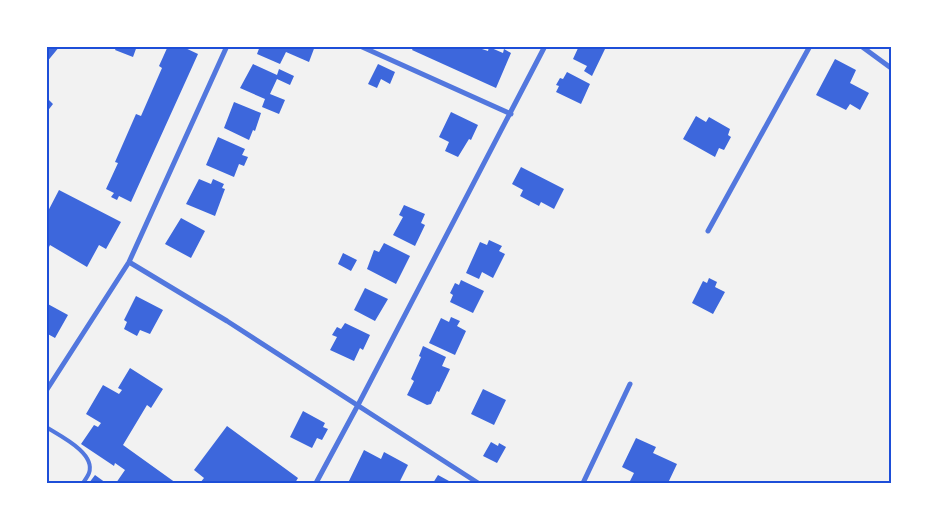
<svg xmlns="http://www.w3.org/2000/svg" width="937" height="529" font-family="'DM Sans',sans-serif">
<rect width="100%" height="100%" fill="#f2f2f2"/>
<path fill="#3d67dc" d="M 46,46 L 60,46 L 46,63 Z
M 117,46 L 137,46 L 133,57 L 115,50 Z
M 168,46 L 181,46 L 198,54 L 131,202 L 119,196 L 117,200 L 111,197 L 114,193 L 106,189 L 118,163 L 115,162 L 136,114 L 141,116 L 162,68 L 159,66 Z
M 260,46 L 315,46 L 309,62 L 286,52 L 280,64 L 257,54 Z
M 414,46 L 473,46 L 488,51 L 489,47 L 503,53 L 504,49 L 511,53 L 496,88 L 412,50 Z
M 579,46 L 599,46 L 605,49 L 592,76 L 584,71 L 587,66 L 573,59 Z
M 835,59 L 856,70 L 850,83 L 869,93 L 860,110 L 850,104 L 846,110 L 816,95 Z
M 253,64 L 277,75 L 279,69 L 294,76 L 290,85 L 277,79 L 270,94 L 285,100 L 279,114 L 262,107 L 265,99 L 240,88 Z
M 378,64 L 395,72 L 390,84 L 381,79 L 377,88 L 368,84 Z
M 567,72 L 590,84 L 581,104 L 556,92 L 559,86 L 556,85 L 560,78 L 563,79 Z
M 46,97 L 53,104 L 46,113 Z
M 234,102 L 261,113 L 255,131 L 253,130 L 249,140 L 224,128 Z
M 451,112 L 478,125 L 471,140 L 469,139 L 458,157 L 445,151 L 449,142 L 439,137 Z
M 696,116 L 706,122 L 709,117 L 730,129 L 728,135 L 731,137 L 724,150 L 719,148 L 715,157 L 683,139 Z
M 218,137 L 245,149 L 242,155 L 248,157 L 244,166 L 239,164 L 234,177 L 206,165 Z
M 521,167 L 564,189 L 554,209 L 541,202 L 539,206 L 520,196 L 523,190 L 512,184 Z
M 199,179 L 211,184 L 213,179 L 224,184 L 222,188 L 225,189 L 215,216 L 186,204 Z
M 59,190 L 121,222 L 106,249 L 99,245 L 87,267 L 50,245 L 46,253 L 46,215 Z
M 404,205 L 425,214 L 421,223 L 425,225 L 415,246 L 393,235 L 403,217 L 399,215 Z
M 181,218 L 205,231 L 191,258 L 165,244 Z
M 489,240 L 502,246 L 499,251 L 505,254 L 493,278 L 482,272 L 479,279 L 466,273 L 480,242 L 487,245 Z
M 384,243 L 410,256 L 396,284 L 367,269 L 374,250 L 379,252 Z
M 343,253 L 357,260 L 351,271 L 338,264 Z
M 709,278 L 717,282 L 715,287 L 725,292 L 713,314 L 692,303 L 703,281 L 707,283 Z
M 461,280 L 484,291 L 473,313 L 450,302 L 453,295 L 450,293 L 455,283 L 459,285 Z
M 365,288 L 388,299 L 375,321 L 354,310 Z
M 136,296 L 163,310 L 150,334 L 140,330 L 137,336 L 124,329 L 127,322 L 124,320 Z
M 46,303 L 68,315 L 55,338 L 46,333 Z
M 451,317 L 460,321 L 457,326 L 466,331 L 455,355 L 429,343 L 441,318 L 449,322 Z
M 345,323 L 370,335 L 363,350 L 360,348 L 354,361 L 330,350 L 337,337 L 332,335 L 337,327 L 341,329 Z
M 423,346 L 446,357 L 442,366 L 450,369 L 439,392 L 437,391 L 431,404 L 427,405 L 407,395 L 414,381 L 411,379 L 421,357 L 419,356 Z
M 130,368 L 163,389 L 151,408 L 147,405 L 123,445 L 176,483 L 116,483 L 125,470 L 115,463 L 114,466 L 81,444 L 94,425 L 98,427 L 101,423 L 86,414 L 103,385 L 119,394 L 122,390 L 118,388 Z
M 483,389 L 506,400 L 494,425 L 471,414 Z
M 303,411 L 325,423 L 323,427 L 328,429 L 322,440 L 317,438 L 312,448 L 290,437 Z
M 227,426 L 298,478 L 295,483 L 200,483 L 204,478 L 194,470 Z
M 636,438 L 656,447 L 653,453 L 677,464 L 668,483 L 629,483 L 634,473 L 622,467 Z
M 491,442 L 498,446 L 499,443 L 506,447 L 497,463 L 483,456 Z
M 364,450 L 381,459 L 384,452 L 408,465 L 399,483 L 375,483 L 371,481 L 371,483 L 348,483 Z
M 95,475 L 106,483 L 89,483 Z
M 438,475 L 449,481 L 448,483 L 433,483 Z"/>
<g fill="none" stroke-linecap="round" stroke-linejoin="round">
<path stroke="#5277de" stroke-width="4" d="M 46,427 C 60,436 96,453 89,473 C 88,476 85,480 83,483"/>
<path stroke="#5277de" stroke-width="5" d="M 360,46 L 511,114
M 861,46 L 891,68
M 708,231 L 810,46
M 129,262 L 227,321 L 478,483
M 46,391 L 129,262 L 227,46
M 316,483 L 358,405 L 545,46
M 583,483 L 630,384"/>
</g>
<rect width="937" height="529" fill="none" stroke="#ffffff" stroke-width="95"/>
<rect x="48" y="48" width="842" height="434" fill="none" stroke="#1d4ed8" stroke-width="2"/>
</svg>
